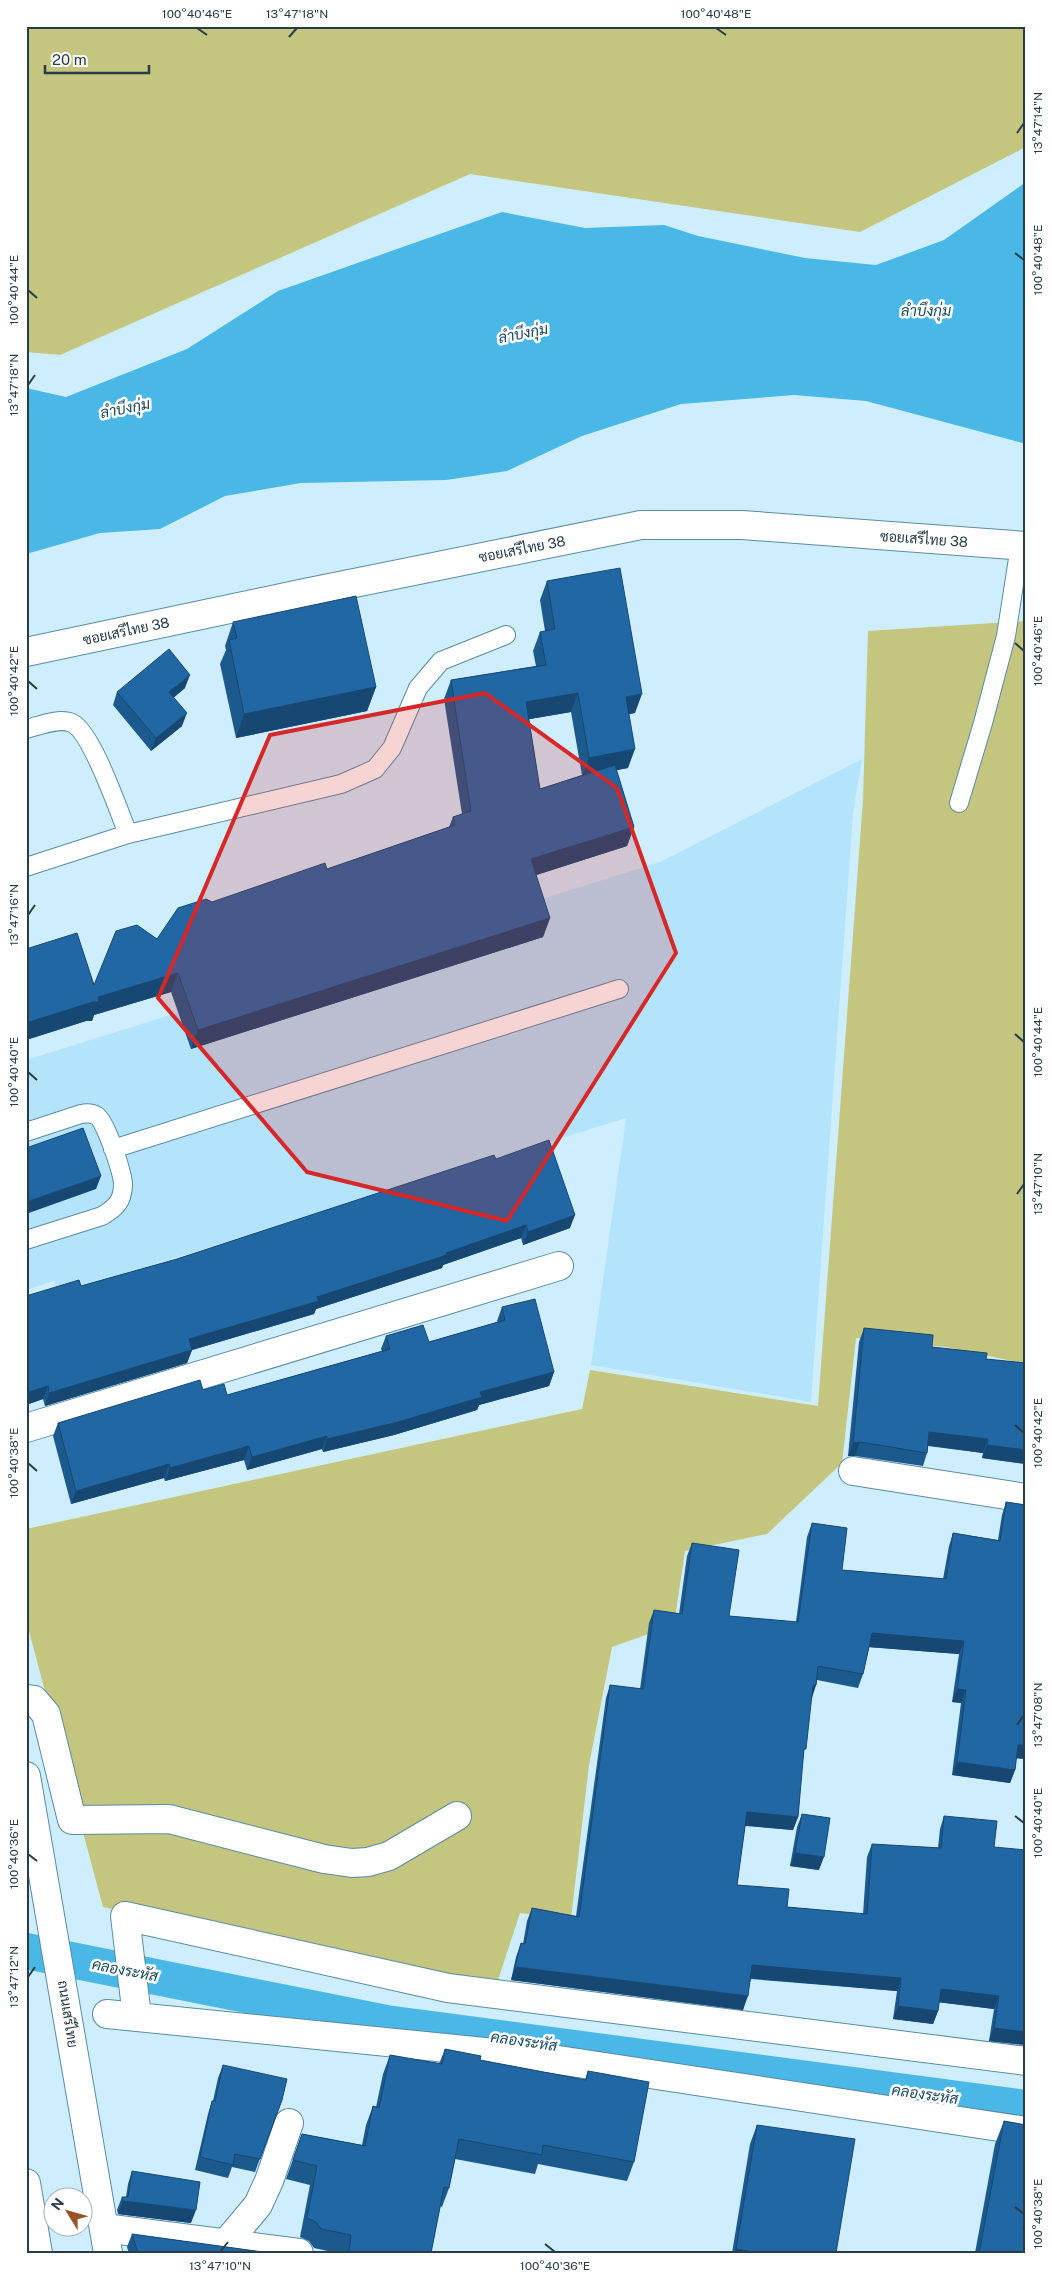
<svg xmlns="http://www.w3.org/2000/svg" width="1052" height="2279" font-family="'Public Sans',Sarabun,sans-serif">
<rect width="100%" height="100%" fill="#cfeefd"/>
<path fill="#b4e4fb" d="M 862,759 L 853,814 L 811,1402 L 591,1365 L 626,1118 L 59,1294 L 54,1281 L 26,1290 L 26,1060 L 660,862 Z"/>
<path fill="#c4c57e" d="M 26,26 L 1026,26 L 1026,147 L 860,232 L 470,174 L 60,355 L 26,352 Z
M 1026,621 L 1026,1364 L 946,1347 L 856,1338 L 842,1463 L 767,1534 L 685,1551 L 674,1625 L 612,1647 L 589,1765 L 571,1919 L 520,1913 L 497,1983 L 350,1962 L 103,1907 L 26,1620 L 26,1529 L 582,1409 L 590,1370 L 818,1406 L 863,800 L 868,631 Z"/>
<path fill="#4ab8e6" d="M 1026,182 L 1026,444 L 866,401 L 794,395 L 681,404 L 582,436 L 507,471 L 446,480 L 301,483 L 225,496 L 160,529 L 100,533 L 26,554 L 26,388 L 66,397 L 187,349 L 278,291 L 502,212 L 585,228 L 664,225 L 698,236 L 805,258 L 876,265 L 944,240 Z"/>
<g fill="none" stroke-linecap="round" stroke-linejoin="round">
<path stroke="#4ab8e6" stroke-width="36" d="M 26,1951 L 386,2023 L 1026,2108"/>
<g stroke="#598ba2" stroke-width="20">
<path id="service" d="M 26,729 C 39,726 59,717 72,723 C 92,732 119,812 128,834
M 959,803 L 983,723 L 1006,636 L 1020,546
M 26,867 L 128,834 L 341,784 L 375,769 L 392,748 L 418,688 L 441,661 L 506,635
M 26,1132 L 81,1114 C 86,1113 92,1113 97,1116 C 106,1122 123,1174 123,1185 C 123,1189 122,1194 121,1197 C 118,1206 110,1211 102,1216 L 26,1240
M 113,1149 L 619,989"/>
</g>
<g stroke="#598ba2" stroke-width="30">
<path id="minor" d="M 26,652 L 305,593 L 641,525 L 742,525 L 1026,546
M 26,1428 L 559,1266
M 853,1471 L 1026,1498
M 26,1699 L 34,1700 L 46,1714 L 72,1820 L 169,1819 L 324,1859 L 352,1863 L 368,1862 L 389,1856 L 457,1816
M 107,2014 L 545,2058 L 1026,2131
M 137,2017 L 125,1916 L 448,1988 L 1026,2061
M 104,2228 L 299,2253
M 227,2242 L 258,2205 L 269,2181 L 289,2123"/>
</g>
<g stroke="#598ba2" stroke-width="30">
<path id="secondary" d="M 26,1776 L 108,2253
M 26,2183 L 38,2253"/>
</g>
<use href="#service" stroke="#fff" stroke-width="18"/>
<use href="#minor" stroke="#fff" stroke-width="28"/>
<use href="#secondary" stroke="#fff" stroke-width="28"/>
</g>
<path fill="#1c598d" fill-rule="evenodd" d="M 547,581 L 635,713 L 629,714 L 628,768 L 616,770 L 634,827 L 627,846 L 536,875 L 550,918 L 543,937 L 191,1049 L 171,992 L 94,1015 L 92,1021 L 86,1021 L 26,1040 L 26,949 L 94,985 L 157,939 L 212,902 L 327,869 L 449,827 L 453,817 L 462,814 L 444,699 L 451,680 L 536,666 L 533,651 L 540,632 L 545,631 L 540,600 ZM 571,712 L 582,775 L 540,789 L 529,719 Z
M 233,622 L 376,687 L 367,711 L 236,738 L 220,664 L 226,650 L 225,646 Z
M 185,688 L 174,697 L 182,726 L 151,751 L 113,705 L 117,692 Z
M 496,1159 L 570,1228 L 523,1245 L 521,1238 L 443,1265 L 442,1268 L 316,1309 L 314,1314 L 192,1350 L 187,1363 L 45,1406 L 43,1399 L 26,1405 L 26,1296 L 81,1286 L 177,1259 Z
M 502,1307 L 554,1372 L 549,1386 L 479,1405 L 477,1410 L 394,1435 L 323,1452 L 322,1449 L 247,1470 L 244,1460 L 165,1481 L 164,1478 L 71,1504 L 53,1436 L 58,1423 L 203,1390 L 227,1395 L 382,1351 L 381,1349 L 386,1336 L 429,1342 L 498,1322 L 497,1321 Z
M 864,1328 L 932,1347 L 986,1359 L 1026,1363 L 1026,1464 L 982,1458 L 983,1453 L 928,1446 L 927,1453 L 923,1466 L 855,1456 L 848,1456 L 859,1342 Z
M 1006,1502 L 1026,1505 L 1026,1759 L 1016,1758 L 1015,1770 L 1010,1783 L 952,1775 L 961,1703 L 952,1702 L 959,1654 L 869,1647 L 863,1674 L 858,1688 L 817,1680 L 816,1685 L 811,1698 L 803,1758 L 798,1817 L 793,1830 L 745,1826 L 737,1885 L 787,1907 L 863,1914 L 867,1857 L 872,1844 L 938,1848 L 940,1829 L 944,1816 L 994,1847 L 1026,2045 L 989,2041 L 994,2009 L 939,2002 L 938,2011 L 933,2024 L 893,2019 L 897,1991 L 751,1979 L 743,2010 L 511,1980 L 516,1957 L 521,1943 L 523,1944 L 527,1921 L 532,1908 L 576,1916 L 606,1698 L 610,1685 L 640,1689 L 649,1623 L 654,1610 L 679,1614 L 687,1556 L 692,1543 L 729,1616 L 796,1622 L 807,1537 L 812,1523 L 842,1570 L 943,1579 L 949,1546 L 953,1533 L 998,1540 L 1002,1515 Z
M 802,1814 L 819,1870 L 790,1866 L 797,1827 Z
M 445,2049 L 480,2060 L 585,2080 L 588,2071 L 634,2162 L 627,2181 L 538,2164 L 535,2174 L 455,2159 L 449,2188 L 442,2207 L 440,2206 L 431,2253 L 337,2253 L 314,2248 L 309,2241 L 300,2237 L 310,2185 L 286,2179 L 302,2134 L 362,2145 L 366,2125 L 373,2106 L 376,2107 L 383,2074 L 390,2055 L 439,2064 Z
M 223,2065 L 282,2100 L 255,2172 L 232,2167 L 228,2178 L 195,2170 L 208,2114 L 212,2101 L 213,2101 L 218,2078 Z
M 1004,2121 L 1026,2125 L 1026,2253 L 975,2253 L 995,2144 Z
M 757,2125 L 836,2253 L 732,2253 L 750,2144 Z
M 132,2171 L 191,2223 L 118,2214 L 117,2210 L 122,2197 L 126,2197 L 128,2184 Z
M 132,2234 L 270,2253 L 129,2253 L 127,2247 Z"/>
<path fill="#174873" d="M 190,675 L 185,688 L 165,705 L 169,692 Z
M 376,687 L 367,711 L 236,738 L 244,714 Z
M 578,693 L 571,712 L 519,721 L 526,702 Z
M 642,694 L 635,713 L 619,716 L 626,697 Z
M 187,713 L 182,726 L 151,751 L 156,738 Z
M 635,749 L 628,768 L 582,777 L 589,758 Z
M 634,827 L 627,846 L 524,879 L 531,859 Z
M 550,918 L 543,937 L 191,1049 L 198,1030 Z
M 178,973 L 171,992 L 94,1015 L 92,1021 L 86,1021 L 26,1040 L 26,1023 L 98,997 Z
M 101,1176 L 96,1189 L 26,1214 L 26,1202 Z
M 575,1215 L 570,1228 L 523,1245 L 528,1232 Z
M 526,1225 L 521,1238 L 443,1265 L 442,1268 L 316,1309 L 314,1314 L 192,1350 L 187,1363 L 45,1406 L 49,1393 L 189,1339 L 317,1297 Z
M 554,1372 L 549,1386 L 479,1405 L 477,1410 L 394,1435 L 323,1452 L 327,1439 L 480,1392 Z
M 48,1386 L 43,1399 L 26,1405 L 26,1393 Z
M 929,1432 L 988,1439 L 983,1453 L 925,1445 Z
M 327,1436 L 322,1449 L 247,1470 L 252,1457 Z
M 860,1442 L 855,1456 L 848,1456 L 853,1443 Z
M 987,1445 L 1026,1450 L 1026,1464 L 982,1458 Z
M 249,1446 L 244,1460 L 165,1481 L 170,1468 Z
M 169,1464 L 164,1478 L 71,1504 L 76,1491 Z
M 872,1633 L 964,1641 L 959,1654 L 867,1647 Z
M 813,1685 L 816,1685 L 812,1698 L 808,1698 Z
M 957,1689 L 966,1690 L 961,1703 L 952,1702 Z
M 1018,1745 L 1026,1745 L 1026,1759 L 1013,1758 Z
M 957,1762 L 1015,1770 L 1010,1783 L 952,1775 Z
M 747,1812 L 798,1817 L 793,1830 L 742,1825 Z
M 795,1853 L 824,1857 L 819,1870 L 790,1866 Z
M 752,1965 L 901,1978 L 897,1991 L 748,1978 Z
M 515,1967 L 748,1996 L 743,2010 L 511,1980 Z
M 941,1989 L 999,1996 L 994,2009 L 936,2002 Z
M 898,2006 L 938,2011 L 933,2024 L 893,2019 Z
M 994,2028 L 1026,2032 L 1026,2045 L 989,2041 Z
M 123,2201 L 196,2210 L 191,2223 L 118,2214 Z
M 1026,2219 L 1026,2230 L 1023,2238 L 1018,2241 Z
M 736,2249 L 759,2253 L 735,2253 Z"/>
<path fill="#2167a4" stroke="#174873" d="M 620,568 L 642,694 L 626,697 L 635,749 L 589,758 L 578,693 L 526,702 L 540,789 L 615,765 L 634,827 L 531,859 L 550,918 L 198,1030 L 178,973 L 98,997 L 99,1002 L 93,1002 L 26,1023 L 26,949 L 77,933 L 94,985 L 116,931 L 137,925 L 157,939 L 178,908 L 206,899 L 212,902 L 325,863 L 327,869 L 455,825 L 453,817 L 471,811 L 451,680 L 546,665 L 540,632 L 555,629 L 547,581 Z
M 356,596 L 376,687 L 244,714 L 229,640 L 237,638 L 233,622 Z
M 169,649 L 190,675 L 169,692 L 187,713 L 156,738 L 117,692 Z
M 83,1128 L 101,1176 L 26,1202 L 26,1148 Z
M 549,1140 L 575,1215 L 528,1232 L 526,1225 L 446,1253 L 447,1255 L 317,1297 L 319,1301 L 189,1339 L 192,1350 L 49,1393 L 48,1386 L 26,1393 L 26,1296 L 79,1280 L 81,1286 L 177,1259 L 494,1155 L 496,1159 Z
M 535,1299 L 554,1372 L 480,1392 L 482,1397 L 398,1422 L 327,1439 L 327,1436 L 252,1457 L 249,1446 L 170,1468 L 169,1464 L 76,1491 L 58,1423 L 200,1380 L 203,1390 L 224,1384 L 227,1395 L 390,1349 L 386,1336 L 423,1325 L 429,1342 L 505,1320 L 502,1307 Z
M 864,1328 L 933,1335 L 932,1347 L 987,1353 L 986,1359 L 1026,1363 L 1026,1450 L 987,1445 L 988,1439 L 929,1432 L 927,1453 L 860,1442 L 853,1443 Z
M 1006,1502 L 1026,1505 L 1026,1745 L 1018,1745 L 1015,1770 L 957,1762 L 966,1690 L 957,1689 L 964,1641 L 872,1633 L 863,1674 L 818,1666 L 816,1685 L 813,1685 L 806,1749 L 804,1749 L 798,1817 L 747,1812 L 737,1885 L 789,1889 L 787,1907 L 867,1914 L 872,1844 L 941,1848 L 944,1816 L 997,1821 L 994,1847 L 1026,1850 L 1026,2032 L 994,2028 L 999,1996 L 941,1989 L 938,2011 L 898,2006 L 901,1978 L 752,1965 L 748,1996 L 515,1967 L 521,1943 L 525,1944 L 532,1908 L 579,1917 L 610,1685 L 643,1689 L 654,1610 L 682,1614 L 692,1543 L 739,1550 L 729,1616 L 798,1622 L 812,1523 L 847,1528 L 842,1570 L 946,1579 L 953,1533 L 1000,1541 Z
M 802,1814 L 830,1818 L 824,1857 L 795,1853 Z
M 445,2049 L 481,2056 L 480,2060 L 586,2080 L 588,2071 L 649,2082 L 634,2162 L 543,2145 L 542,2155 L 459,2139 L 449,2188 L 444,2187 L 431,2253 L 349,2253 L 351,2235 L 321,2229 L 316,2222 L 307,2218 L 317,2166 L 293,2160 L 302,2134 L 365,2146 L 373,2106 L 379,2108 L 390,2055 L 442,2064 Z
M 223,2065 L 287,2079 L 282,2100 L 260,2159 L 235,2154 L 233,2165 L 200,2157 L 212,2101 L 215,2101 Z
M 1004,2121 L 1026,2125 L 1026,2220 L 1023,2228 L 1026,2237 L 1026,2253 L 979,2253 Z
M 757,2125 L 855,2139 L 836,2253 L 759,2253 L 736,2249 Z
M 132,2171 L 200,2182 L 196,2210 L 123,2201 L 122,2197 L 128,2197 Z
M 132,2234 L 270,2253 L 138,2253 Z"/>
<path fill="#d62828" fill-opacity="0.2" stroke="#d62828" stroke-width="4" stroke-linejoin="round" d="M 485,693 L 617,788 L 676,953 L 507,1221 L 307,1172 L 158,998 L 270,735 Z"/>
<path fill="none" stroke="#273c46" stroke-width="2" d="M 197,28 L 207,35M 716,28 L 726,35M 289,37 L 297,28M 1017,133 L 1024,123M 1015,253 L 1024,260M 28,290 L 37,298M 28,385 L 35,375M 1015,643 L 1024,651M 28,681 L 37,689M 28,915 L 35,905M 1015,1034 L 1024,1042M 28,1072 L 37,1080M 1017,1194 L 1024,1184M 1015,1425 L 1024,1433M 28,1463 L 37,1471M 1017,1725 L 1024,1715M 1015,1816 L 1024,1823M 28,1854 L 37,1861M 28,1977 L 35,1967M 1015,2207 L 1024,2214M 545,2244 L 555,2252M 220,2252 L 228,2242"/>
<g text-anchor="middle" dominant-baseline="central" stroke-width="5" stroke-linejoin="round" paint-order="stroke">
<g font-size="14" fill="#273c46" stroke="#fff">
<text transform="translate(924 539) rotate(4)">ซอยเสรีไทย 38</text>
<text transform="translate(522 549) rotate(-11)">ซอยเสรีไทย 38</text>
<text transform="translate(126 631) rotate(-12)">ซอยเสรีไทย 38</text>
<text transform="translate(68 2014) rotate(81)">ถนนเสรีไทย</text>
</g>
<g font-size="15" font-style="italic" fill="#1b495c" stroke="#fff">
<text x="926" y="310">ลำบึงกุ่ม</text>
<text transform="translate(523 333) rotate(-11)">ลำบึงกุ่ม</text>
<text transform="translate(125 408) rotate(-11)">ลำบึงกุ่ม</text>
<text transform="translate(125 1970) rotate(11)">คลองระหัส</text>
<text transform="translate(524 2041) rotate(8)">คลองระหัส</text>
<text transform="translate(925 2094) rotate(8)">คลองระหัส</text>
</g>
</g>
<rect width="1052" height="2279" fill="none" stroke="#ffffff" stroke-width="55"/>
<g transform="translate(68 2212) rotate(307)"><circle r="24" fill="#ffffff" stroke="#a9b1b5"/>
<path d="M0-4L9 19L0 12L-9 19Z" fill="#995329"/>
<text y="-8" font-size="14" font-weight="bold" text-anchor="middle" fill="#273c46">N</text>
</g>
<path d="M45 65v8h104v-8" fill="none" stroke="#273c46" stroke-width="2.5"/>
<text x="52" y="65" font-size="15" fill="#273c46" stroke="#ffffff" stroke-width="4" paint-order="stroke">20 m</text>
<rect x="28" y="28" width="996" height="2224" fill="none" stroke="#273c46" stroke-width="2"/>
<g font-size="12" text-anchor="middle" fill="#273c46">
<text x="197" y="18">100°40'46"E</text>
<text x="297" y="18">13°47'18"N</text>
<text x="716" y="18">100°40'48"E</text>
<text transform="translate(1038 123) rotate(-90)" y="4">13°47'14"N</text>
<text transform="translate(1038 260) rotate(-90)" y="4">100°40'48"E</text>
<text transform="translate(14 290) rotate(-90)" y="4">100°40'44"E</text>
<text transform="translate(14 385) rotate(-90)" y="4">13°47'18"N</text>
<text transform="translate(1038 651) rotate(-90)" y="4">100°40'46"E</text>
<text transform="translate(14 681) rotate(-90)" y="4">100°40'42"E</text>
<text transform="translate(14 915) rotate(-90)" y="4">13°47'16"N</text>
<text transform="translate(1038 1042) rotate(-90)" y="4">100°40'44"E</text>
<text transform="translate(14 1072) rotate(-90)" y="4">100°40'40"E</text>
<text transform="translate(1038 1184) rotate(-90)" y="4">13°47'10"N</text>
<text transform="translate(1038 1433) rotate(-90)" y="4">100°40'42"E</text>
<text transform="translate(14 1463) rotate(-90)" y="4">100°40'38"E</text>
<text transform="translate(1038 1715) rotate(-90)" y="4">13°47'08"N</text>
<text transform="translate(1038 1823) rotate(-90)" y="4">100°40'40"E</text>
<text transform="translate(14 1854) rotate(-90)" y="4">100°40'36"E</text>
<text transform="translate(14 1977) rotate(-90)" y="4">13°47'12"N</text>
<text transform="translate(1038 2214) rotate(-90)" y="4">100°40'38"E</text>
<text x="220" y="2270">13°47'10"N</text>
<text x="555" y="2270">100°40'36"E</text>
</g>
</svg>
